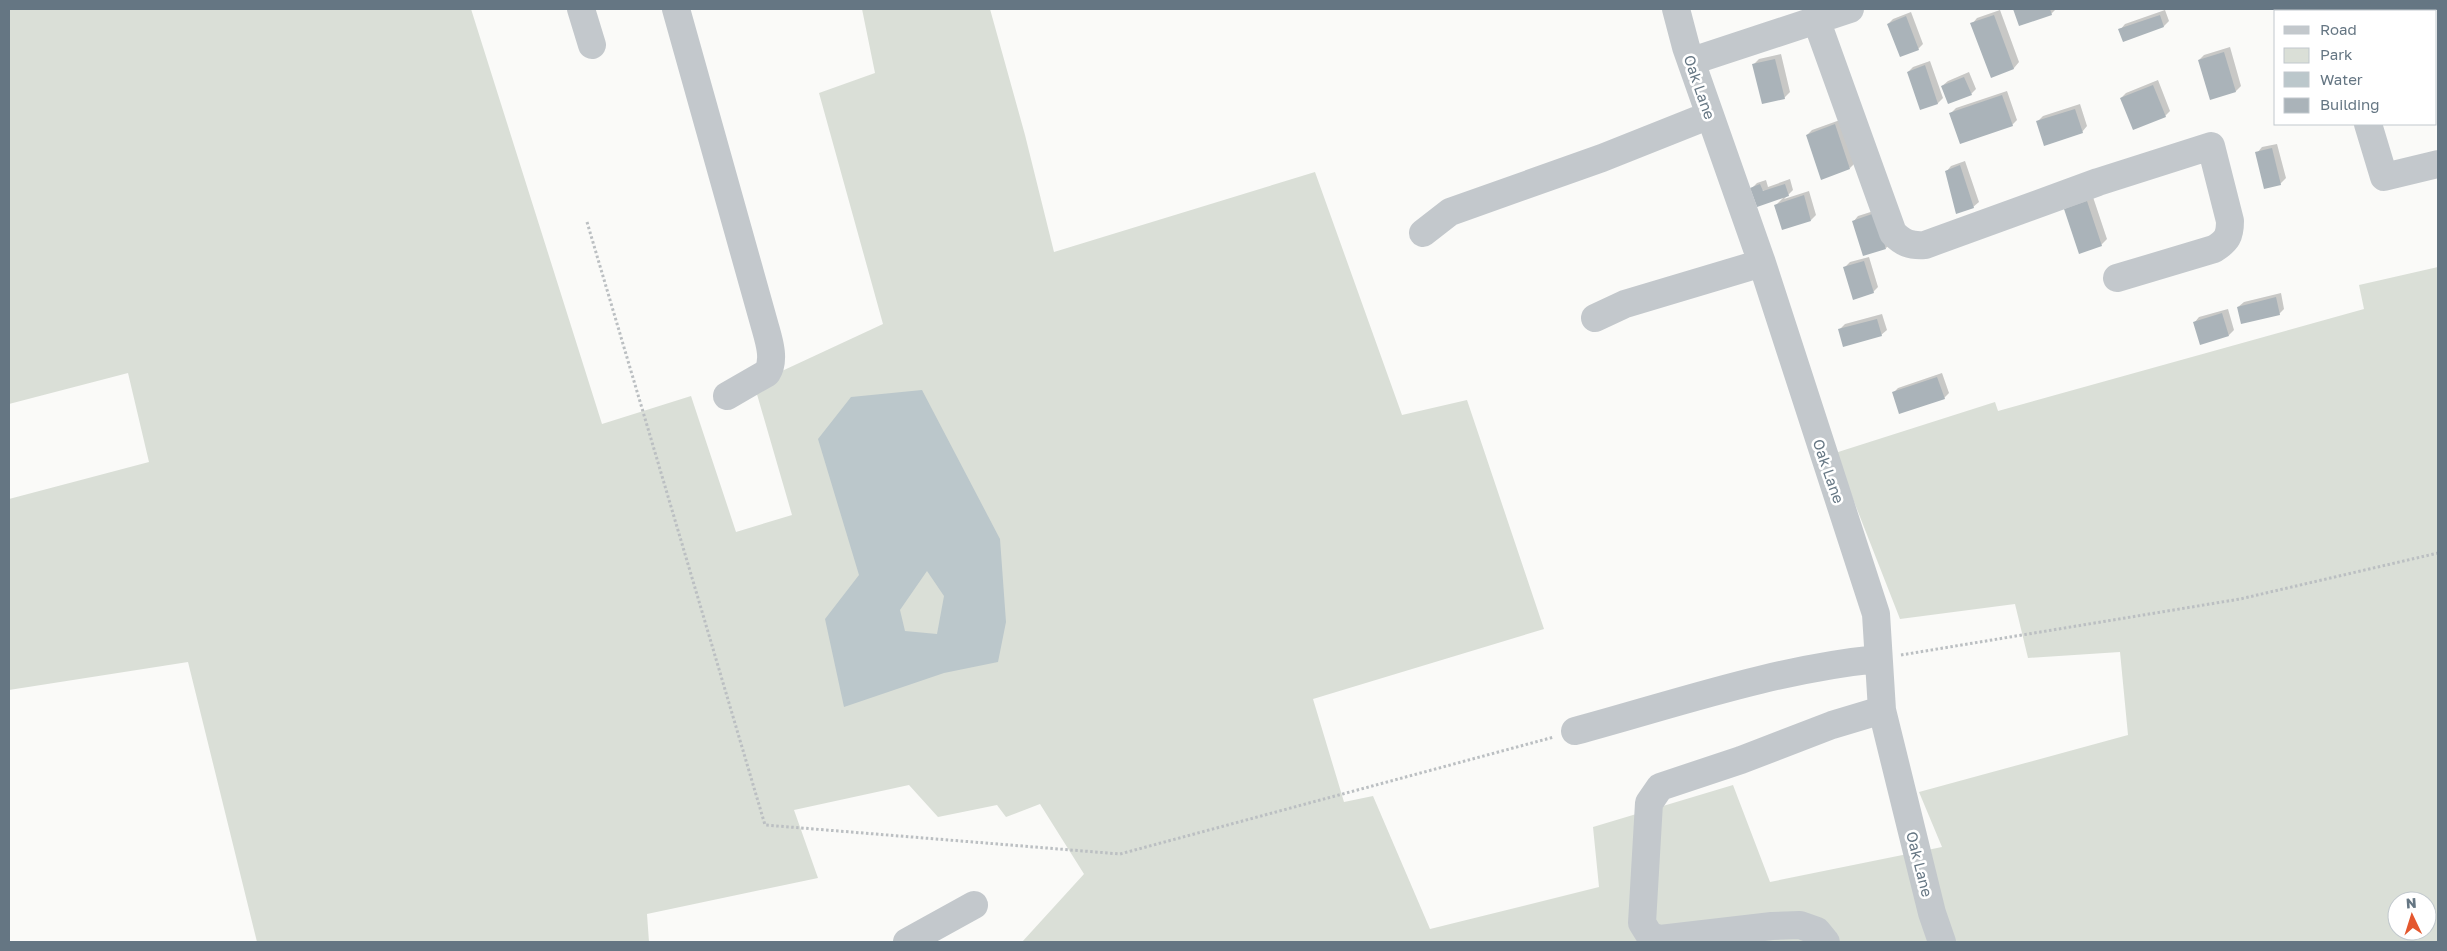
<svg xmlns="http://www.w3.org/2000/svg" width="2447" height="951" font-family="'Golos Text',sans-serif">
<rect width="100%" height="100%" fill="#fafaf8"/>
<path fill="#dadfd7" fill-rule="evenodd" d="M 9,9 L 471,9 L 602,424 L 691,396 L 736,532 L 792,515 L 754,384 L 883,324 L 819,93 L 875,73 L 862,9 L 990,9 L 1025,135 L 1054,252 L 1315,172 L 1402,415 L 1467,400 L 1544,629 L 1313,699 L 1344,802 L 1373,796 L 1430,929 L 1599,887 L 1593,827 L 1733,785 L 1770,882 L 1942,847 L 1919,792 L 2128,735 L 2120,652 L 2028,658 L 2015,604 L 1900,619 L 1835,453 L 1995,402 L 1998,411 L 2364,309 L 2359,285 L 2438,267 L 2438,942 L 1022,942 L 1084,874 L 1040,804 L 1006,817 L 997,805 L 938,817 L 909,785 L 794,810 L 818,878 L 647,914 L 649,942 L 257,942 L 188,662 L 9,690 L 9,499 L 149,462 L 128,373 L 9,404 ZM 2397,901 L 2427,901 L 2427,931 L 2397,931 Z"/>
<path fill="#bbc7cb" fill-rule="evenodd" d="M 922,390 L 1000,539 L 1006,622 L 998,662 L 944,673 L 844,707 L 825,619 L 859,575 L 818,439 L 851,397 ZM 927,571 L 944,596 L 937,634 L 905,631 L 900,610 Z"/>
<path fill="#0003" d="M 2014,9 L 2056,9 L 2051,14 L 2020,25 Z
M 2000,10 L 2019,62 L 2014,68 L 1991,76 L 1972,24 L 1977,18 Z
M 2165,10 L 2169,21 L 2164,26 L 2120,30 L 2125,24 Z
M 1911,12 L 1923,44 L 1918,49 L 1888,24 L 1893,19 Z
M 2230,47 L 2241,86 L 2236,91 L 2211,98 L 2199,60 L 2204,55 Z
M 1781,54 L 1790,92 L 1784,98 L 1754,64 L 1759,59 Z
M 1930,61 L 1943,98 L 1938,103 L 1921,109 L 1908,72 L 1913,67 Z
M 1969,72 L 1976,89 L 1971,94 L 1942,86 L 1948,81 Z
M 2158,80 L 2170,111 L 2165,116 L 2121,98 L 2126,93 Z
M 2007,91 L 2017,120 L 2012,125 L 1951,113 L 1956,108 Z
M 2080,104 L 2087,126 L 2082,132 L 2037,122 L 2043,116 Z
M 1840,120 L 1855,163 L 1850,168 L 1807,135 L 1812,130 Z
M 2277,144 L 2286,178 L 2280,184 L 2257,153 L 2262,147 Z
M 1965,161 L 1979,202 L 1973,207 L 1946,172 L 1951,166 Z
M 1790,179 L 1793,190 L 1784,199 L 1809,191 L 1816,215 L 1811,220 L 1776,205 L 1785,196 L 1752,188 L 1757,183 L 1766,180 L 1768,187 Z
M 2093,197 L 2107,239 L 2101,245 L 2065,209 L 2071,204 Z
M 1880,209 L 1891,243 L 1886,248 L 1853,222 L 1858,216 Z
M 1869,257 L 1878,287 L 1873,292 L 1844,268 L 1850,262 Z
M 2281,293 L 2284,309 L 2279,314 L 2238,307 L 2244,302 Z
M 2228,309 L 2234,330 L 2229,335 L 2194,323 L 2199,317 Z
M 1882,314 L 1887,330 L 1881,335 L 1839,330 L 1845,324 Z
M 1942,373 L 1949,393 L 1944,398 L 1893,393 L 1898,388 Z"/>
<path fill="#aab3b9" d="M 2013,9 L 2050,9 L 2052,15 L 2019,26 Z
M 1994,15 L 2014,69 L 1991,78 L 1970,23 Z
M 2160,15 L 2164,27 L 2123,42 L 2118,29 Z
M 1906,16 L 1919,50 L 1900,57 L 1887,24 Z
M 2224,52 L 2236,92 L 2210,100 L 2198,60 Z
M 1775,59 L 1785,99 L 1762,104 L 1752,64 Z
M 1925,65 L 1938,104 L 1920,110 L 1907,72 Z
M 1964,77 L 1972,95 L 1948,104 L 1941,86 Z
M 2153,85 L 2166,117 L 2133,130 L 2120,98 Z
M 2002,95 L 2013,126 L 1960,144 L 1949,113 Z
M 2075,109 L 2083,133 L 2044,146 L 2036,121 Z
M 1835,124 L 1850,169 L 1821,180 L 1806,135 Z
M 2272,148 L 2281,185 L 2264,189 L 2255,152 Z
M 1960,165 L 1974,208 L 1956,214 L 1945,171 Z
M 1760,184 L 1763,191 L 1785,184 L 1789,196 L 1757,207 L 1750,188 Z
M 1804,195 L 1811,221 L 1782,230 L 1774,205 Z
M 2087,201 L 2102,246 L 2079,254 L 2064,209 Z
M 1875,213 L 1886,249 L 1863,256 L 1852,221 Z
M 1864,261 L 1874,293 L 1853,300 L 1843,267 Z
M 2276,297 L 2280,315 L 2241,324 L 2237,307 Z
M 2222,313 L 2229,336 L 2200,345 L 2193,322 Z
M 1877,319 L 1882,336 L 1843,347 L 1838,329 Z
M 1937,377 L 1945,399 L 1899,414 L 1892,392 Z"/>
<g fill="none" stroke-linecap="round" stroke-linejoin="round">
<path stroke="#bbbfc2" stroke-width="3" stroke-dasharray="2.5 2.5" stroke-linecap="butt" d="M 587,222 L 765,825 L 1120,854 L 1554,737
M 1901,655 L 2240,599 L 2438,553"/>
<path stroke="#c3c8cc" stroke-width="28" d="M 581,9 L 592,45
M 676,9 L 764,323 C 768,338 776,359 767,373 L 727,396
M 1676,9 L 1686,47 L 1762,263 L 1876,614 L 1882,710 L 1932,913 L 1942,942
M 2317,9 L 2318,11
M 1817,22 L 1893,233 C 1903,243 1910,246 1925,245 L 2098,182 L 2211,146 L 2230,221 C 2230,236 2227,241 2214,249 L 2117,278
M 1692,61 L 1850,9
M 2368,124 L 2384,177 L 2438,164
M 1423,233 L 1450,212 L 1602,158 L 1710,115
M 1595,318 L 1625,304 L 1762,263
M 1575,731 C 1675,704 1775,669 1878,659
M 907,942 L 974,905
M 1826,942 L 1817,931 L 1800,925 L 1772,926 L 1660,939 L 1650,936 L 1642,923 L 1649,803 L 1660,787 L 1741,760 L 1832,725 L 1882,710"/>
</g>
<g text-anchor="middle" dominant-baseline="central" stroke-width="5" stroke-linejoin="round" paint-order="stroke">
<g font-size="15" fill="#657683" stroke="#fff">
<text transform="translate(1700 87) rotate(71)">Oak Lane</text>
<text transform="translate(1829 471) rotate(71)">Oak Lane</text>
<text transform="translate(1920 864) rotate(76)">Oak Lane</text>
</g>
</g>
<rect width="2447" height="951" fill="none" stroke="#657683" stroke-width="20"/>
<rect x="2274" y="10" width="162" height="115" fill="#ffffff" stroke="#c1c8cd"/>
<rect x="2284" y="26" width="25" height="8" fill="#c3c8cc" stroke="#c1c8cd"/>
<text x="2320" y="35" font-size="15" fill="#657683">Road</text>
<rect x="2284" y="48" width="25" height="15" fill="#dadfd7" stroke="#c1c8cd"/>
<text x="2320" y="60" font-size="15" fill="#657683">Park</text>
<rect x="2284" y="72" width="25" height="15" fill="#bbc7cb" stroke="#c1c8cd"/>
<text x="2320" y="85" font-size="15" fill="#657683">Water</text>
<rect x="2284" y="98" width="25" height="15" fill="#aab3b9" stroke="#c1c8cd"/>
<text x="2320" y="110" font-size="15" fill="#657683">Building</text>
<g transform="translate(2412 916) rotate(356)"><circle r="24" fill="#ffffff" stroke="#c1c8cd"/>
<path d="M0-4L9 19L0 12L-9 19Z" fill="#e4572e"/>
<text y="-8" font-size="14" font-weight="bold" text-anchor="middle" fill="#657683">N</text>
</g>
</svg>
